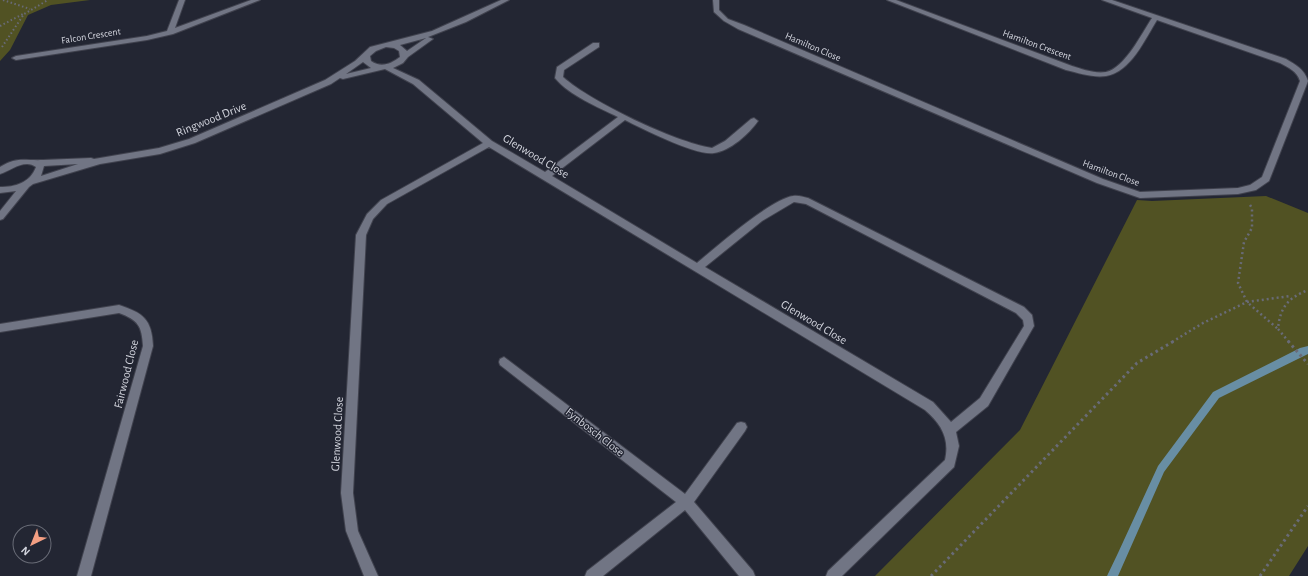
<svg xmlns="http://www.w3.org/2000/svg" width="1308" height="576" font-family="'Alegreya Sans',sans-serif">
<rect width="100%" height="100%" fill="#232633"/>
<path fill="#515223" d="M 0,0 L 90,0 L 51,5 L 28,15 L 10,50 L 0,61 Z
M 1266,196 L 1308,213 L 1308,546 L 1289,576 L 875,576 L 1020,430 L 1137,200 L 1152,201 Z"/>
<g fill="none" stroke-linecap="round" stroke-linejoin="round">
<path fill="#688ea4" fill-rule="evenodd" d="M 1308,346 L 1308,354 L 1219,398 L 1164,472 L 1118,576 L 1107,576 L 1118,553 L 1158,466 L 1213,392 L 1300,348 Z"/>
<g stroke="#40424e" stroke-width="2">
<path id="minor" d="M 179,0 L 185,0 L 175,28 L 251,0 L 260,0 L 173,34 L 147,40 L 16,60 L 12,58 L 16,56 L 147,36 L 167,31 Z
M 501,0 L 509,0 L 466,22 L 428,37 L 433,39 L 408,57 L 403,63 L 393,68 L 419,80 L 492,141 L 545,172 L 618,117 C 598,107 570,96 555,78 L 557,67 L 593,43 L 599,43 L 599,47 L 564,70 L 563,77 C 591,102 675,142 712,148 L 725,141 L 751,119 L 754,118 L 758,121 C 749,134 730,151 714,153 C 696,156 643,129 625,120 L 552,176 L 697,263 C 716,247 771,199 793,196 C 798,195 803,197 808,198 L 1024,307 L 1032,315 L 1034,326 L 988,406 L 956,432 L 959,446 L 954,467 L 842,576 L 826,576 L 828,571 L 945,460 C 950,438 941,424 925,410 L 489,147 L 387,204 L 373,219 L 366,235 L 353,493 L 358,531 L 378,576 L 364,576 L 346,531 L 341,493 L 356,235 L 367,214 L 381,200 L 483,143 L 413,84 L 385,69 L 343,79 L 340,78 L 331,84 L 195,143 L 160,154 L 100,164 L 33,184 L 29,187 L 3,219 L 0,220 L 0,211 L 16,191 L 0,193 L 0,187 C 15,187 30,183 36,167 C 25,158 10,171 0,174 L 0,167 C 18,156 25,161 43,160 C 59,159 75,159 91,158 L 94,159 L 159,148 L 189,139 L 325,80 L 355,61 L 370,47 L 432,31 ZM 426,38 L 407,51 L 400,45 ZM 386,47 L 394,48 L 399,51 L 400,57 C 391,64 381,68 371,61 L 370,56 L 376,51 ZM 363,62 L 371,68 L 346,74 ZM 78,164 L 41,176 L 44,166 ZM 794,202 L 806,204 L 1016,313 L 1023,320 L 1024,326 L 980,398 L 951,422 L 933,402 L 705,267 L 762,221 Z
M 713,0 L 719,0 L 719,10 L 728,19 L 744,25 L 1103,179 L 1140,192 L 1238,188 L 1250,185 L 1262,177 L 1300,81 C 1297,71 1289,68 1280,63 L 1157,20 C 1145,39 1131,72 1106,76 C 1093,78 1079,73 1066,70 L 887,0 L 896,0 L 1072,66 C 1082,69 1095,74 1106,72 C 1125,68 1142,33 1152,18 L 1102,0 L 1112,0 L 1286,59 C 1296,65 1304,69 1308,81 L 1269,181 L 1256,190 L 1238,194 L 1140,198 L 1097,183 L 738,29 L 724,21 L 714,12 Z
M 119,305 C 143,313 152,319 153,346 L 91,576 L 77,576 L 143,346 C 142,326 138,320 119,313 L 0,332 L 0,324 Z
M 504,357 L 685,494 L 737,423 L 741,422 L 745,423 L 747,427 L 745,431 L 694,502 L 753,571 L 755,576 L 739,576 L 685,510 L 603,576 L 585,576 L 587,571 L 676,502 L 500,365 L 499,362 L 500,359 Z"/>
</g>
<path stroke="#696b77" stroke-width="2" stroke-dasharray="1.5 2.5" stroke-linecap="butt" d="M 3,0 L 30,9
M 0,26 L 23,14
M 2,47 L 24,14 L 48,0"/>
<path stroke="#696b77" stroke-width="2.5" stroke-dasharray="2 3" stroke-linecap="butt" d="M 1250,205 L 1252,208 L 1252,228 L 1244,242 L 1238,283 L 1247,302 L 1278,329
M 1172,342 L 1203,323 L 1247,302 L 1290,296
M 1289,342 L 1278,329 C 1280,307 1288,298 1308,290"/>
<path stroke="#696b77" stroke-width="3" stroke-dasharray="2.5 3.5" stroke-linecap="butt" d="M 1288,341 L 1308,364
M 931,576 L 1137,363 L 1174,341
M 1260,576 L 1308,506"/>
<use href="#minor" fill="#717584" fill-rule="evenodd"/>
</g>
<g text-anchor="middle" dominant-baseline="central" stroke-width="3" stroke-linejoin="round" paint-order="stroke">
<g font-size="10" fill="#d3d5de" stroke="#232633">
<text transform="translate(91 36) rotate(-9)">Falcon Crescent</text>
<text transform="translate(1037 45) rotate(20)">Hamilton Crescent</text>
<text transform="translate(813 47) rotate(23)">Hamilton Close</text>
<text transform="translate(1111 173) rotate(20)">Hamilton Close</text>
</g>
<g font-size="12" fill="#d3d5de" stroke="#232633">
<text transform="translate(211 119) rotate(-22)">Ringwood Drive</text>
<text transform="translate(536 156) rotate(31)">Glenwood Close</text>
<text transform="translate(814 322) rotate(31)">Glenwood Close</text>
<text transform="translate(126 374) rotate(-76)">Fairwood Close</text>
<text transform="translate(595 432) rotate(38)">Fynbosch Close</text>
<text transform="translate(337 434) rotate(-87)">Glenwood Close</text>
</g>
</g>
<g transform="translate(32 544) rotate(223)"><circle r="19" fill="#232633" stroke="#696c77"/>
<path d="M0-3L7 15L0 10L-7 15Z" fill="#f39f83"/>
<text y="-6" font-size="11" font-weight="bold" text-anchor="middle" fill="#d3d5de">N</text>
</g>
</svg>
